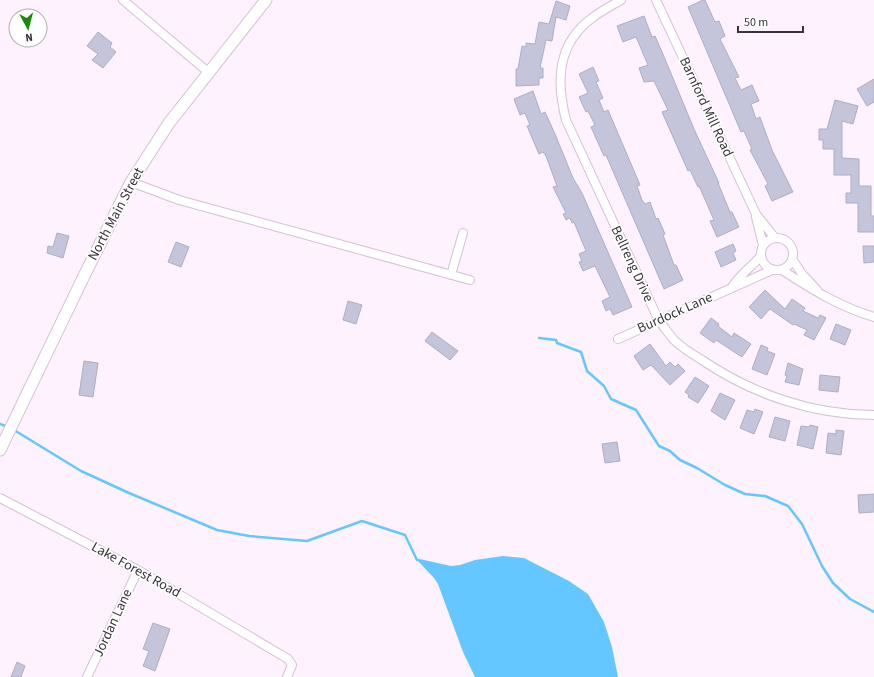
<svg xmlns="http://www.w3.org/2000/svg" width="874" height="677" font-family="'Source Sans 3',sans-serif">
<rect width="100%" height="100%" fill="#fdf2fd"/>
<path fill="#65c7ff" d="M 503,556 L 524,558 L 569,581 L 588,594 L 604,622 L 612,647 L 618,677 L 475,677 L 463,652 L 438,584 L 434,578 L 415,558 L 451,566 L 460,565 L 475,560 Z"/>
<g fill="none" stroke-linecap="round" stroke-linejoin="round">
<path stroke="#65c7ff" stroke-width="2.5" d="M 539,338 L 556,340 L 557,343 L 581,352 L 587,371 L 604,386 L 611,399 L 636,410 L 659,446 L 670,451 L 680,460 L 697,468 L 725,485 L 745,494 L 765,496 L 788,506 L 802,524 L 822,566 L 833,583 L 850,599 L 874,612
M 0,424 L 8,427
M 14,430 L 81,471 L 129,493 L 217,530 L 249,536 L 307,541 L 362,521 L 405,535 L 417,560"/>
</g>
<path fill="#c4c4db" stroke="#adaec4" d="M 703,0 L 705,0 L 715,22 L 719,21 L 725,36 L 720,39 L 739,77 L 735,78 L 741,90 L 752,85 L 759,101 L 751,104 L 756,119 L 760,117 L 772,150 L 793,192 L 772,201 L 765,186 L 768,184 L 750,150 L 752,149 L 744,131 L 741,132 L 688,7 Z
M 556,1 L 570,6 L 566,20 L 556,17 L 552,41 L 546,40 L 540,68 L 543,68 L 543,78 L 539,78 L 539,85 L 516,86 L 516,69 L 518,69 L 522,46 L 526,47 L 526,43 L 535,44 L 539,22 L 549,24 Z
M 644,16 L 652,37 L 655,36 L 665,59 L 694,129 L 719,183 L 718,183 L 730,212 L 732,212 L 739,227 L 717,237 L 710,221 L 714,220 L 699,186 L 698,187 L 690,170 L 688,171 L 662,112 L 668,110 L 654,81 L 644,82 L 639,68 L 648,65 L 636,37 L 623,42 L 617,26 Z
M 98,32 L 112,43 L 110,47 L 116,52 L 103,68 L 92,60 L 98,54 L 87,46 Z
M 593,67 L 599,81 L 596,82 L 603,98 L 599,100 L 604,112 L 608,110 L 640,185 L 637,186 L 642,200 L 645,204 L 650,202 L 656,219 L 658,218 L 665,234 L 663,235 L 674,265 L 676,265 L 683,280 L 664,289 L 606,155 L 604,156 L 591,127 L 595,125 L 588,111 L 586,112 L 579,97 L 588,93 L 579,74 Z
M 874,79 L 874,102 L 867,106 L 857,89 Z
M 533,91 L 541,114 L 545,112 L 555,134 L 573,178 L 582,193 L 632,307 L 613,315 L 610,309 L 606,311 L 602,301 L 610,297 L 595,266 L 583,271 L 579,262 L 582,261 L 579,254 L 586,251 L 574,222 L 572,223 L 570,218 L 566,220 L 563,214 L 566,213 L 553,187 L 557,186 L 546,156 L 543,152 L 539,154 L 527,126 L 530,125 L 525,113 L 520,115 L 514,99 Z
M 835,100 L 858,106 L 853,124 L 842,121 L 842,158 L 859,159 L 859,186 L 871,186 L 871,216 L 874,216 L 874,232 L 858,232 L 858,203 L 846,203 L 846,193 L 851,193 L 851,175 L 834,175 L 834,149 L 823,149 L 823,140 L 819,140 L 819,129 L 827,129 Z
M 57,233 L 69,236 L 63,258 L 47,253 L 48,246 L 53,247 Z
M 176,242 L 189,247 L 181,267 L 168,262 Z
M 733,244 L 736,251 L 733,253 L 736,260 L 721,267 L 715,252 Z
M 863,246 L 874,246 L 874,262 L 864,263 Z
M 765,290 L 785,309 L 792,299 L 805,308 L 803,311 L 818,318 L 820,315 L 826,318 L 814,340 L 804,335 L 807,330 L 794,324 L 793,325 L 770,309 L 761,319 L 749,307 Z
M 348,301 L 362,305 L 356,324 L 343,320 Z
M 711,318 L 719,324 L 718,326 L 732,337 L 734,333 L 751,344 L 742,357 L 716,340 L 714,343 L 700,333 Z
M 836,324 L 851,330 L 845,345 L 830,339 Z
M 432,332 L 458,351 L 450,360 L 425,341 Z
M 650,344 L 666,366 L 670,362 L 675,367 L 678,364 L 685,371 L 670,385 L 651,365 L 643,370 L 634,356 Z
M 761,345 L 768,348 L 767,351 L 775,354 L 767,375 L 752,369 Z
M 84,361 L 98,363 L 93,397 L 79,395 Z
M 788,363 L 803,369 L 799,385 L 785,382 L 787,376 L 785,375 Z
M 820,375 L 840,377 L 838,392 L 819,390 Z
M 695,377 L 709,386 L 698,403 L 688,397 L 689,395 L 685,392 Z
M 720,393 L 735,400 L 725,420 L 711,411 Z
M 755,409 L 763,412 L 754,434 L 740,428 L 747,410 L 754,412 Z
M 775,417 L 790,421 L 785,441 L 769,437 Z
M 810,425 L 818,427 L 813,449 L 797,445 L 801,426 L 809,427 Z
M 836,430 L 844,431 L 841,455 L 826,453 L 828,433 L 836,434 Z
M 617,442 L 620,461 L 605,463 L 602,444 Z
M 874,494 L 874,512 L 859,513 L 858,495 Z
M 153,623 L 170,629 L 155,671 L 143,666 L 149,651 L 143,649 Z
M 17,662 L 25,666 L 21,677 L 11,677 Z"/>
<g fill="none" stroke-linecap="round" stroke-linejoin="round">
<g stroke="#d2c1d3" stroke-width="10">
<path id="minor" d="M 123,0 L 208,72
M 621,0 C 611,6 601,11 592,18 C 557,44 556,81 566,120 L 659,321 C 664,327 669,334 674,340 C 682,348 692,354 702,360 C 752,394 813,415 874,415
M 656,0 L 756,214 L 775,238
M 131,182 L 179,200 L 470,280
M 756,217 L 763,245
M761 254a16 16 0 1 1 32 0a16 16 0 1 1-32 0Z
M 792,259 L 802,274 L 817,290
M 782,270 C 811,289 840,307 874,317
M 451,275 L 463,233
M 732,287 C 740,275 751,267 761,256
M 618,339 L 772,270
M 0,498 L 138,570 L 288,659 L 292,665 L 287,677
M 87,677 L 138,570"/>
</g>
<g stroke="#d2c1d3" stroke-width="13">
<path id="major" d="M 0,450 L 84,276 L 131,182 L 169,123 L 266,0"/>
</g>
<use href="#minor" stroke="#fff" stroke-width="8"/>
<use href="#major" stroke="#fff" stroke-width="11"/>
</g>
<g text-anchor="middle" dominant-baseline="central" stroke-width="3.5" stroke-linejoin="round" paint-order="stroke">
<g font-size="14" fill="#393239" stroke="#fff">
<text transform="translate(706 107) rotate(65)">Barnford Mill Road</text>
<text transform="translate(116 214) rotate(-62)">North Main Street</text>
<text transform="translate(632 264) rotate(65)">Bellreng Drive</text>
<text transform="translate(675 313) rotate(-24)">Burdock Lane</text>
<text transform="translate(136 570) rotate(29)">Lake Forest Road</text>
<text transform="translate(113 623) rotate(-65)">Jordan Lane</text>
</g>
</g>
<g transform="translate(28 28) rotate(173)"><circle r="19" fill="#ffffff" stroke="#b0adb0"/>
<path d="M0-3L7 15L0 10L-7 15Z" fill="#198908"/>
<text y="-6" font-size="11" font-weight="bold" text-anchor="middle" fill="#393239">N</text>
</g>
<path d="M738 26v6h65v-6" fill="none" stroke="#393239" stroke-width="2"/>
<text x="744" y="26" font-size="12" fill="#393239" stroke="#ffffff" stroke-width="3" paint-order="stroke">50 m</text>
</svg>
